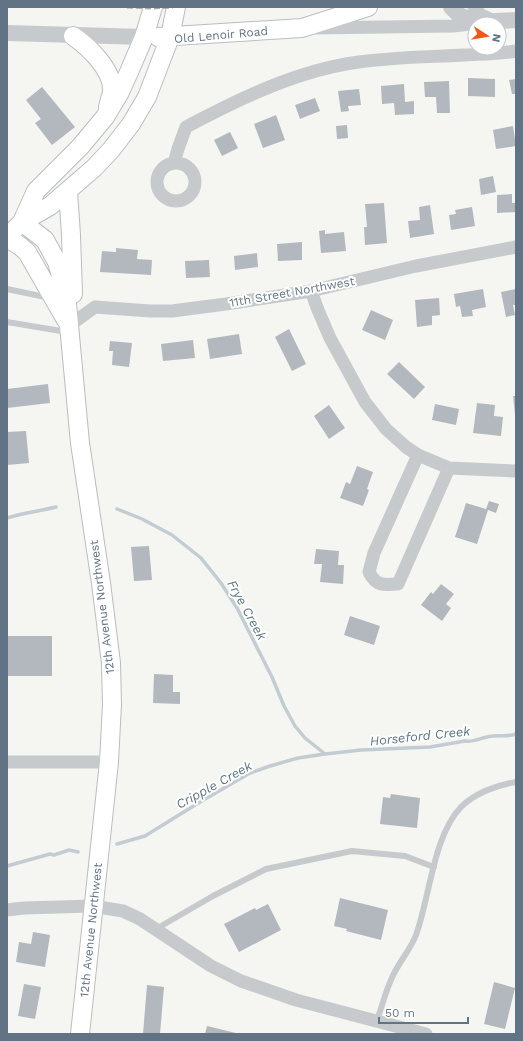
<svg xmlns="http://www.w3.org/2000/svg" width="523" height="1041" font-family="'Work Sans',sans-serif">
<rect width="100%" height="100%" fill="#f5f6f1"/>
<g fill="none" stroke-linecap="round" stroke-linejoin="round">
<path stroke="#c2ccd2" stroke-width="3.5" d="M 117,509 L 142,519 L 172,535 L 201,558 L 221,583 L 237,608 L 272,677 L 284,706 L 295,726 L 305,738 L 325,754
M 7,518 C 23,513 40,511 56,507
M 117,844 L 145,836 L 200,802 L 250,773 L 270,766 L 298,758 L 325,754 L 361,750 L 430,747 L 465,741 C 474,743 484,736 493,736 C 502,735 508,737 516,734
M 7,866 L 50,854 L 54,855 L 69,850 L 78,852"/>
</g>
<path fill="#b2b8be" d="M 468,78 L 495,79 L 495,97 L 468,96 Z
M 516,79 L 516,94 L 512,94 L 509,80 Z
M 449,81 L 450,113 L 437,113 L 436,97 L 425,97 L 424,82 Z
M 404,84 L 405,102 L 414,101 L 414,114 L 395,115 L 394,103 L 382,104 L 381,86 Z
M 42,87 L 75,127 L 52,145 L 35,123 L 41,119 L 26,100 Z
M 359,89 L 361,105 L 348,106 L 349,111 L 341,112 L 338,91 Z
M 315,98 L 320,111 L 300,119 L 295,105 Z
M 276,115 L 285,140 L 263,148 L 254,124 Z
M 347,125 L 348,138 L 337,139 L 336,126 Z
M 513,126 L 516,146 L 496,149 L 493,130 Z
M 230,132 L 238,148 L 222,156 L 214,140 Z
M 493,176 L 496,192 L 481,195 L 479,179 Z
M 512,194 L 512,203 L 516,203 L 516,212 L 497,213 L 497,195 Z
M 384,203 L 387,243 L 365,245 L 364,227 L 367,227 L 365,204 Z
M 430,205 L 434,234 L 410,238 L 408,221 L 420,220 L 419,207 Z
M 472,207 L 475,226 L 451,230 L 449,215 L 456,214 L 455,210 Z
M 325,230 L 325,234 L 344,232 L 346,251 L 321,253 L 319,231 Z
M 302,242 L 302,260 L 278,261 L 277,244 Z
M 116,248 L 138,250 L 137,259 L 152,260 L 151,275 L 100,272 L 102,251 L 116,252 Z
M 257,253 L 258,267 L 235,270 L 234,256 Z
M 209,260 L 210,277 L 186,278 L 185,261 Z
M 483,289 L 486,307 L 472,310 L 473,316 L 462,317 L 460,306 L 456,307 L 454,294 Z
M 516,289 L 516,305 L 513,305 L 515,315 L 506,317 L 501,292 Z
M 439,298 L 440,315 L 432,316 L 432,325 L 417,327 L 415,300 Z
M 371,310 L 393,320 L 385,340 L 362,330 Z
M 289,329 L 306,364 L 292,371 L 275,337 Z
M 239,334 L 242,354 L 210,359 L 207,339 Z
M 193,340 L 195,358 L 163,361 L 161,344 Z
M 110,341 L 132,343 L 129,367 L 112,365 L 113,351 L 109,351 Z
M 399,362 L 425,387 L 414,399 L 387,374 Z
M 48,384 L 50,403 L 7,408 L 7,389 Z
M 513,396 L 516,396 L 516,414 L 515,414 Z
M 477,403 L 495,405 L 494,416 L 503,417 L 501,436 L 473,433 Z
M 435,404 L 459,409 L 456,425 L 432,420 Z
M 329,405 L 345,428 L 329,439 L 314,416 Z
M 26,431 L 29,463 L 7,465 L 7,432 Z
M 357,466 L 373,472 L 367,489 L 369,490 L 363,506 L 340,498 L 346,482 L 350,484 Z
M 489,501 L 499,504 L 496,513 L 488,510 L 477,544 L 455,537 L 466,503 L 486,509 Z
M 149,546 L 152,580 L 134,581 L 131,547 Z
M 316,549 L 339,551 L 338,565 L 344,565 L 343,584 L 320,582 L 322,564 L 314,564 Z
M 441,584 L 454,594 L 446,604 L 451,608 L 442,621 L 421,605 L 431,592 L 433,594 Z
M 350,616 L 380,626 L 374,645 L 344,635 Z
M 7,636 L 52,636 L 52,676 L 7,676 Z
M 154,674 L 173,675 L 173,692 L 180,692 L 180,704 L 153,703 Z
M 391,794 L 420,798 L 417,828 L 380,824 L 383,797 L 390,798 Z
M 340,898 L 388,910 L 381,940 L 346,931 L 347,929 L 334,926 Z
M 268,904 L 281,930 L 239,952 L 224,924 L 255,908 L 256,910 Z
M 33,932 L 50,935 L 45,967 L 16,962 L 19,942 L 31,944 Z
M 494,982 L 515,988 L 505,1029 L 484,1024 Z
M 24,984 L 41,987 L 35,1019 L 18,1016 Z
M 147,985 L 164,987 L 160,1034 L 143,1034 Z
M 207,1026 L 236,1033 L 236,1034 L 205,1034 Z"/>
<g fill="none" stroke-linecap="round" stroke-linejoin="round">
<g stroke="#b9bdc2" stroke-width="20">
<path id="secondary" d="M 73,36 C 89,47 114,71 112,92 C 111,97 109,102 108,107
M 158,37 L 302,28 L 368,7
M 68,191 L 71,235 L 73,294
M 22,222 L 45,240 L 57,262 L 66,293 L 80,443 L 101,583 L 111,663 L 112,704 L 109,762 L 80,1034
M 22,222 L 36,191 L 80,147 L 105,117 L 120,92 L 129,72 L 144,37 L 153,7
M 7,237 L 22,222 L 50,206 L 94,168 L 111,150 L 131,124 L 147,97 L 170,37 L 176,7
M 7,238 L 20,246 L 27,252 L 66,320"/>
</g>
<path stroke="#c7cacd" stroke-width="6" d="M 7,289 L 50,298
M 7,322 L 67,332
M 156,929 L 213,896 L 266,869 L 352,851 L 405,856 L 434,867
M 377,1020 C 382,1007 385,993 391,980 C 397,964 410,951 416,935 C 430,897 433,836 461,807 C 475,793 497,785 516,782"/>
<path stroke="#c7cacd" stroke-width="13" d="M 474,7 L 481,15 L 492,20
M 314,28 L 453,26 L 480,23
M 174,163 L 178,149 L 186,127 C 241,98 298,70 359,62 C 394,57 429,57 465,55 C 482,54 499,54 516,51
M157 182a19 19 0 1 1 38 0a19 19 0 1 1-38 0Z
M 311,291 L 318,310 L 330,338 L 365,402 L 386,429 L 406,447 L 418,455 L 449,468 L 516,471
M 70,325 L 95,307 L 150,311 L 172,311 L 226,304 L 311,291 L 416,266 L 516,247
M 418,455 L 374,553 L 369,572 C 376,586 383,585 398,584 L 449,468
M 7,762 L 109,762
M 7,910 L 24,908 L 93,906 L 123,911 L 140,919 L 211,966 L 241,981 L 296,1000 L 426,1034"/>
<path stroke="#c7cacd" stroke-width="16" d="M 451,7 C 453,9 456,12 458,14 C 470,23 502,21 516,20
M 7,33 L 144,37"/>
<use href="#secondary" stroke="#fff" stroke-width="18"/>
<path stroke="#a6abb1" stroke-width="3" stroke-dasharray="6 3" stroke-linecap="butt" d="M 127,7 L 152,8 L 173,7"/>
</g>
<g text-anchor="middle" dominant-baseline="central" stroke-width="4" stroke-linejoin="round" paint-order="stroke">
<g font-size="12" fill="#627385" stroke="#fff">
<text transform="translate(221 35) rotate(-5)">Old Lenoir Road</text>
<text transform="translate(292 292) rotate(-10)">11th Street Northwest</text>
<text transform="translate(102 607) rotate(-97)">12th Avenue Northwest</text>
<text transform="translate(91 930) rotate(-84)">12th Avenue Northwest</text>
</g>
<g font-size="13" font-style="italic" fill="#5d7682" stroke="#fff">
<text transform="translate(247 610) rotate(61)">Frye Creek</text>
<text transform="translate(420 736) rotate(-6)">Horseford Creek</text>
<text transform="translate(214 785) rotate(-29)">Cripple Creek</text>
</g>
</g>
<rect width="523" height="1041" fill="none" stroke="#627385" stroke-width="16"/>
<g transform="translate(487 36) rotate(102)"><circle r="19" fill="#ffffff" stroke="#c0c7ce"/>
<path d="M0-3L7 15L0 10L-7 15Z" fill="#f25715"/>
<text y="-6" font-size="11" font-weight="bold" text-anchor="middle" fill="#627385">N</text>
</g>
<path d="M379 1017v6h89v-6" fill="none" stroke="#627385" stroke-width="2"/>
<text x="385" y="1017" font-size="12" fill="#627385" stroke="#ffffff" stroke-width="3" paint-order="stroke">50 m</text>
</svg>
